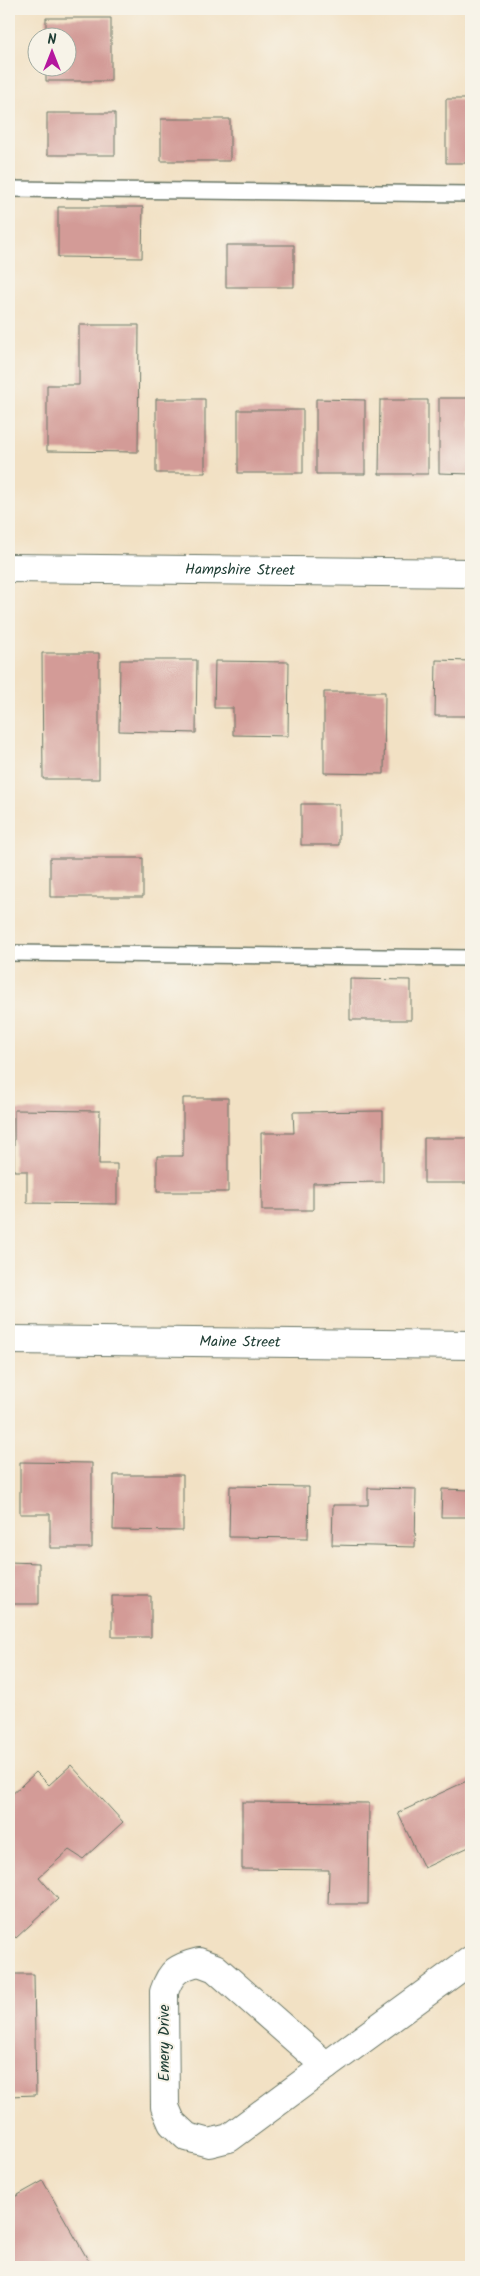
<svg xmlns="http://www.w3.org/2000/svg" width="480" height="2276" font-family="Kalam,sans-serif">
<rect width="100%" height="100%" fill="#f7f3e8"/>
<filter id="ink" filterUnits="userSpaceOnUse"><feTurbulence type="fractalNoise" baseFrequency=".02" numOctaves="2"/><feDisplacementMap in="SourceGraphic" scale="10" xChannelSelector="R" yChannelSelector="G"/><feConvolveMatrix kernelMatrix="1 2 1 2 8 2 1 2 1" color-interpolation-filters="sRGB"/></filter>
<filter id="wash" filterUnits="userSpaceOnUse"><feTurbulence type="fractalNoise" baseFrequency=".0096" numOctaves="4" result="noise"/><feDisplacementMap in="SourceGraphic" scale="20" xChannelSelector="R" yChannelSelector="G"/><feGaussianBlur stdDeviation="1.12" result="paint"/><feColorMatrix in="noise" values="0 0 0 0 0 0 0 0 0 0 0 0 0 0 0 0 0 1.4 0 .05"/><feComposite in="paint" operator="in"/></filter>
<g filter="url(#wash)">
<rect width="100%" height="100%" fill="#f2e1c4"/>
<g id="blocks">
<path fill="#d39b97" d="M 46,18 L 111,18 L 111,81 L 46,81 L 46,68 L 68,68 L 68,38 L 46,38 Z
M 446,99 L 471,99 L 471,163 L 446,163 Z
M 47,113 L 115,113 L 115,155 L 47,155 Z
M 161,119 L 230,119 L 230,161 L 161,161 Z
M 58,207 L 143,207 L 142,258 L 58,257 Z
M 226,245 L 294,245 L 294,287 L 226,287 Z
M 79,325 L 139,325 L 138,452 L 47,451 L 47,385 L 79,385 Z
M 439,398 L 471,398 L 471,474 L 439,473 Z
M 156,399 L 205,399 L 205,473 L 156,473 Z
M 316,399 L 365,400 L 365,474 L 316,474 Z
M 380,400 L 428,400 L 428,474 L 379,474 Z
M 238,410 L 303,410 L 303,473 L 238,473 Z
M 42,653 L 99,653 L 99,779 L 43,779 Z
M 120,660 L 197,660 L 196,733 L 119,731 Z
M 436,660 L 471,661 L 471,716 L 435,716 Z
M 215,661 L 289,662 L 288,736 L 233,735 L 233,708 L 214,708 Z
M 324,692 L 385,692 L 384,774 L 324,773 Z
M 301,804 L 339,804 L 339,845 L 301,845 Z
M 50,858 L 143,858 L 143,897 L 50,897 Z
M 350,979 L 411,980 L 411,1020 L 350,1020 Z
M 183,1098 L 228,1098 L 228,1192 L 157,1192 L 157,1156 L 183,1156 Z
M 14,1110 L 100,1111 L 99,1164 L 117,1164 L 117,1204 L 27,1203 L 27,1171 L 14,1171 Z
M 383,1111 L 383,1182 L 313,1183 L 313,1210 L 262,1210 L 261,1133 L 294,1133 L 293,1112 Z
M 424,1138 L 471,1138 L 471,1183 L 424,1183 Z
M 20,1462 L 92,1463 L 92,1548 L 50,1548 L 50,1514 L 20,1514 Z
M 114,1475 L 183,1475 L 183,1531 L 113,1530 Z
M 230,1486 L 309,1487 L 308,1538 L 229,1537 Z
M 368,1488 L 416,1489 L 415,1547 L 332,1545 L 333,1505 L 368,1505 Z
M 442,1489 L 471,1490 L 471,1517 L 441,1517 Z
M 9,1562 L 39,1563 L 39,1604 L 9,1604 Z
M 112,1596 L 151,1596 L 151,1637 L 112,1637 Z
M 71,1765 L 123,1822 L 83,1859 L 69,1850 L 39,1877 L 58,1899 L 16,1938 L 9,1930 L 9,1797 L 36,1772 L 49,1785 Z
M 471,1779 L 471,1846 L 424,1868 L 398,1813 Z
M 242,1802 L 369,1803 L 368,1904 L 328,1904 L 329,1870 L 242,1869 Z
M 9,1974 L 34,1974 L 36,2095 L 9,2096 Z
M 43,2181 L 92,2267 L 9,2267 L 9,2200 Z"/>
</g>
</g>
<g filter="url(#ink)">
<use href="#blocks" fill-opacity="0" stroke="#697666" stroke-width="1"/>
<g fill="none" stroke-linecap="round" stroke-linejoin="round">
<g stroke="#697666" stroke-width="18">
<path id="service" d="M 9,189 L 471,194
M 9,953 L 471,958"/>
</g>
<g stroke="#697666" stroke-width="30">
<g id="minor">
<path id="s1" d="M 9,568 L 471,573"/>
<path d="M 199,1962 L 215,1968 L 326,2066 L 229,2138 L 209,2143 L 187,2137 L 172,2123 L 165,2107 L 164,1992 C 171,1971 178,1967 199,1962 Z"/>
<path d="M 326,2066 L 471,1960"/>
</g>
</g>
<g stroke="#697666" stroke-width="30">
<g id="tertiary">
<path id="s2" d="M 9,1340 L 471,1345"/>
</g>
</g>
<use href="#service" stroke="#fff" stroke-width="15"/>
<use href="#minor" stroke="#fff" stroke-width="28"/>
<use href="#tertiary" stroke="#fff" stroke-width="28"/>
</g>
</g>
<g text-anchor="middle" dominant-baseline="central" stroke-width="4" stroke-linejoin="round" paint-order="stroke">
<g font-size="15" fill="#1f3d34" stroke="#f7f3e8">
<text stroke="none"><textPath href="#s1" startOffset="231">Hampshire Street</textPath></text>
<text stroke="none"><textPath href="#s2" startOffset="231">Maine Street</textPath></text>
<text transform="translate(165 2043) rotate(-90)">Emery Drive</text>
</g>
</g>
<rect width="480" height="2276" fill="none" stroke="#f7f3e8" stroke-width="30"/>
<g transform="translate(52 52)"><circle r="24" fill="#f7f3e8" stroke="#a1aaa0"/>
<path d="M0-4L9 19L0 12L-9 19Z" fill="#b5179e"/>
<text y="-8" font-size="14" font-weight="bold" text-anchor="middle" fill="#1f3d34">N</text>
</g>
</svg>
